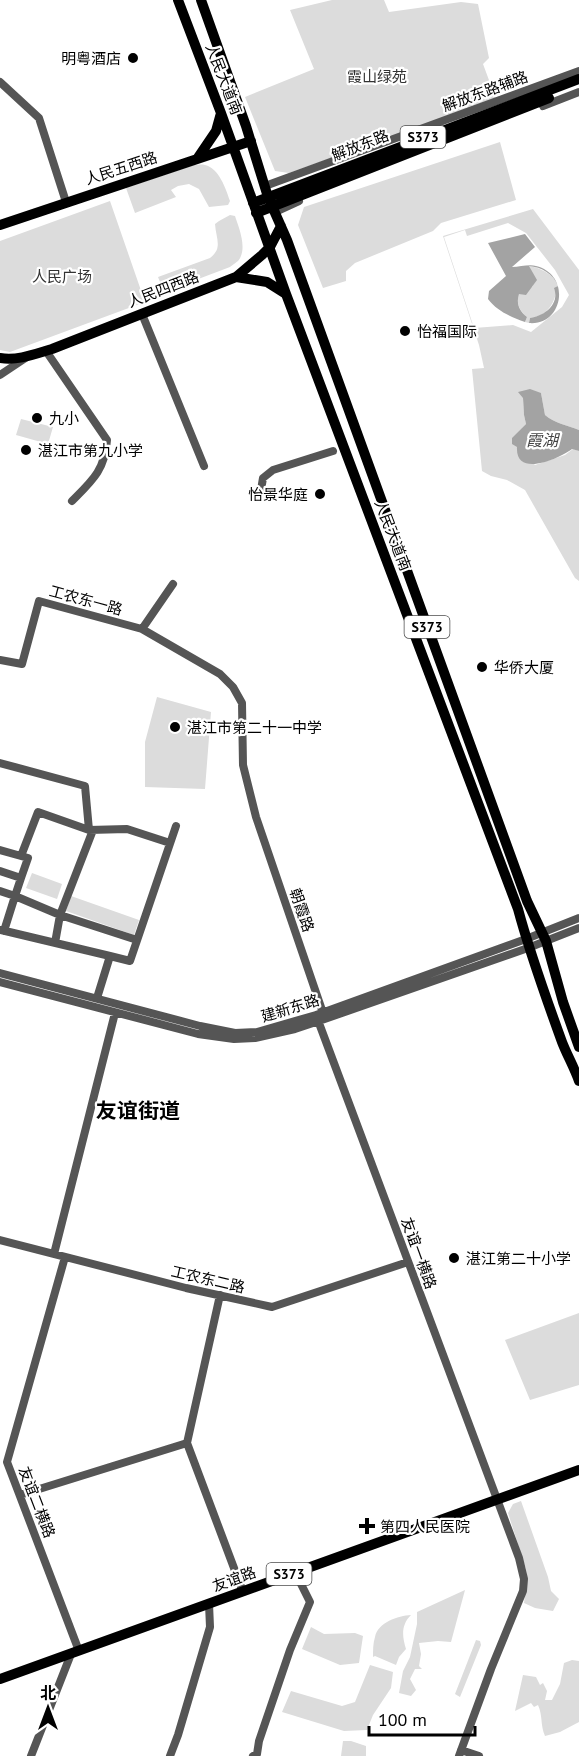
<svg xmlns="http://www.w3.org/2000/svg" width="579" height="1756" font-family="'PT Sans','Noto Sans SC',sans-serif">
<rect width="100%" height="100%" fill="#fff"/>
<path fill="#dcdcdc" fill-rule="evenodd" d="M 332,0 L 384,0 L 389,12 L 461,2 L 478,4 L 489,58 L 483,64 L 496,99 L 289,173 L 275,171 L 245,97 L 314,69 L 290,10 Z
M 500,142 L 516,200 L 441,223 L 433,231 L 355,263 L 346,271 L 346,281 L 323,288 L 298,225 L 304,207 Z
M 194,165 C 198,165 201,164 205,165 C 219,168 226,189 230,201 L 228,205 L 209,207 L 199,189 L 189,184 L 178,186 L 171,190 L 176,197 L 135,213 L 126,188 Z
M 110,201 L 145,302 L 10,352 L 0,350 L 0,241 Z
M 533,209 L 579,270 L 579,430 C 567,425 554,423 545,415 L 541,393 L 523,398 L 524,415 L 526,424 L 512,439 L 517,447 L 535,465 L 565,455 L 573,449 L 579,451 L 579,581 L 575,578 L 525,490 L 507,480 L 491,476 L 482,471 L 472,369 L 484,368 L 479,345 L 443,236 ZM 508,223 L 526,233 L 555,270 L 569,295 L 562,307 L 531,332 L 513,325 L 474,328 L 444,237 L 465,230 L 467,236 Z
M 230,215 L 235,216 C 239,228 248,249 238,261 C 238,261 231,266 230,267 L 164,292 L 158,277 L 210,258 C 223,248 216,239 215,224 L 219,221 Z
M 529,266 C 538,267 553,274 557,283 C 558,288 557,288 556,293 C 553,307 545,316 530,318 L 529,323 L 525,322 L 527,317 C 519,310 516,303 519,293 L 533,286 Z
M 21,419 L 53,427 L 48,444 L 16,435 Z
M 157,697 L 211,712 L 205,789 L 145,787 L 145,742 Z
M 32,873 L 62,884 L 57,899 L 26,888 Z
M 71,896 L 139,920 L 134,935 L 66,911 Z
M 579,1313 L 579,1385 L 530,1400 L 505,1340 Z
M 521,1501 L 548,1577 L 551,1591 L 559,1599 L 553,1611 L 535,1608 L 524,1603 L 527,1577 L 526,1569 L 508,1513 L 513,1504 Z
M 465,1590 L 451,1642 L 438,1641 L 419,1643 L 421,1654 L 419,1666 L 422,1669 L 415,1669 L 410,1679 L 416,1690 L 411,1696 L 399,1693 L 403,1671 L 410,1657 L 417,1624 L 417,1612 Z
M 411,1615 C 401,1625 402,1636 406,1649 L 399,1657 L 396,1665 L 375,1656 L 373,1657 C 373,1650 373,1643 375,1637 C 378,1622 398,1616 411,1615 Z
M 311,1627 L 324,1634 L 355,1633 L 363,1636 L 359,1663 L 340,1665 L 302,1649 Z
M 476,1640 L 480,1641 L 481,1645 L 460,1697 L 455,1694 Z
M 572,1660 L 579,1661 L 579,1722 L 560,1732 L 545,1736 C 540,1725 543,1716 538,1705 L 534,1707 L 531,1703 L 515,1711 L 523,1675 L 536,1677 L 540,1685 L 543,1683 L 547,1691 L 545,1700 L 552,1700 L 560,1684 L 564,1663 Z
M 370,1665 L 393,1672 L 391,1688 L 373,1715 L 367,1730 L 344,1731 L 282,1712 L 291,1691 L 342,1706 L 355,1702 Z
M 343,1741 L 351,1741 L 366,1746 L 366,1756 L 341,1756 Z"/>
<path fill="#a3a3a3" d="M 525,234 L 535,247 L 512,267 C 520,267 529,264 536,266 C 572,275 563,326 529,323 L 530,318 C 545,316 560,304 554,288 L 558,286 C 554,274 541,267 529,266 L 537,280 L 526,295 L 519,294 C 516,303 519,311 527,317 L 525,322 C 511,317 497,311 488,299 L 489,291 L 506,276 L 488,243 Z
M 530,389 L 541,393 L 545,415 C 554,423 567,425 579,430 L 579,451 L 572,449 C 559,459 515,478 517,447 L 512,444 L 512,438 L 526,424 L 524,415 L 523,398 L 518,392 Z"/>
<g fill="none" stroke-linecap="round" stroke-linejoin="round">
<path stroke="#555" stroke-width="8" d="M 0,82 L 39,118 L 66,202
M 543,106 L 579,92
M 265,186 L 579,71
M 275,212 L 299,201
M 142,314 L 204,466
M 46,351 L 107,440 C 105,470 92,481 72,501
M 0,375 L 27,357
M 261,490 L 263,478 L 273,470 L 333,451
M 142,629 L 173,584
M 0,660 L 22,664 L 39,601 L 142,629 L 220,674 L 233,687 L 242,703 L 243,765 L 256,817 L 323,1013
M 0,763 L 85,786 L 89,830 L 127,829 L 170,843
M 0,850 L 21,856
M 0,871 L 21,878 L 28,858 L 21,856 L 38,812 L 89,830
M 0,891 L 15,896 L 21,878
M 1,930 L 110,956 L 97,998
M 4,931 L 15,896 L 60,915 L 137,940
M 55,943 L 60,915 L 93,830
M 110,956 L 130,961 L 176,826
M 0,973 L 200,1026 L 235,1033 L 257,1032 L 316,1015 L 526,939 L 579,918
M 0,982 L 198,1034 L 234,1039 L 255,1038 L 295,1029 L 319,1021 L 528,948 L 579,928
M 316,1015 L 519,1558 L 524,1579 L 523,1591 L 491,1669 L 459,1756
M 0,1240 L 186,1288 L 272,1307 L 408,1262
M 54,1254 L 115,1013
M 65,1257 L 7,1462 L 79,1651
M 187,1443 L 243,1592
M 20,1495 L 187,1443 L 220,1295
M 461,1750 L 479,1756
M 31,1756 L 71,1654
M 170,1756 L 178,1735 L 210,1627 L 209,1604
M 253,1756 L 257,1754 L 259,1741 L 290,1650 L 310,1602 L 295,1572"/>
<path stroke="#000" stroke-width="10" d="M 178,0 L 221,113 L 286,294 L 518,909 C 530,954 546,998 562,1042 C 567,1055 574,1067 579,1081
M 201,0 L 246,126 L 268,197 L 287,240 L 527,901 L 546,941 L 563,1002 L 579,1047
M 197,159 L 216,131 L 221,113
M 253,203 L 579,79
M 256,213 L 549,98
M 0,225 L 251,141
M 236,277 L 267,282 L 286,294
M 0,358 C 18,361 35,354 52,349 L 236,277 L 262,255 L 270,247 L 281,226
M 0,1679 L 579,1470"/>
</g>
<g fill="#000" stroke="#fff" stroke-width="2">
<circle cx="133" cy="58" r="6"/>
<circle cx="405" cy="331" r="6"/>
<circle cx="37" cy="418" r="6"/>
<circle cx="26" cy="450" r="6"/>
<circle cx="320" cy="494" r="6"/>
<circle cx="482" cy="667" r="6"/>
<circle cx="175" cy="727" r="6"/>
<circle cx="454" cy="1258" r="6"/>
<path d="M364 1517h6v6h6v6h-6v6h-6v-6h-6v-6h6z"/>
</g>
<g text-anchor="middle" dominant-baseline="central" stroke-width="4.5" stroke-linejoin="round" paint-order="stroke">
<g fill="#fff" stroke="#4c4c4c" stroke-width="1.5">
<rect x="400.5" y="126" width="45" height="22" rx="4.5"/>
<rect x="404.5" y="616" width="45" height="22" rx="4.5"/>
<rect x="266.5" y="1563" width="45" height="22" rx="4.5"/>
</g>
<g font-size="14" font-weight="bold" fill="#000">
<text x="423" y="137">S373</text>
<text x="427" y="627">S373</text>
<text x="289" y="1574">S373</text>
</g>
<g font-size="15" fill="#000" stroke="#fff" text-anchor="start">
<text x="121" y="58" text-anchor="end">明粤酒店</text>
<text x="417" y="331">怡福国际</text>
<text x="49" y="418">九小</text>
<text x="38" y="450">湛江市第九小学</text>
<text x="308" y="494" text-anchor="end">怡景华庭</text>
<text x="494" y="667">华侨大厦</text>
<text x="187" y="727">湛江市第二十一中学</text>
<text x="466" y="1258">湛江第二十小学</text>
<text x="380" y="1526">第四人民医院</text>
</g>
<g font-size="15" fill="#333" stroke="#fff">
<text x="377" y="76">霞山绿苑</text>
<text x="62" y="276">人民广场</text>
</g>
<g font-size="15" fill="#000" stroke="#fff">
<text transform="translate(224 79) rotate(69)">人民大道南</text>
<text transform="translate(485 91) rotate(-20)">解放东路辅路</text>
<text transform="translate(360 145) rotate(-21)">解放东路</text>
<text transform="translate(121 168) rotate(-18)">人民五西路</text>
<text transform="translate(163 289) rotate(-21)">人民四西路</text>
<text transform="translate(393 535) rotate(69)">人民大道南</text>
<text transform="translate(86 600) rotate(15)">工农东一路</text>
<text transform="translate(302 910) rotate(71)">朝霞路</text>
<text transform="translate(290 1008) rotate(-17)">建新东路</text>
<text transform="translate(419 1253) rotate(70)">友谊一横路</text>
<text transform="translate(208 1279) rotate(13)">工农东二路</text>
<text transform="translate(37 1502) rotate(69)">友谊二横路</text>
<text transform="translate(234 1579) rotate(-20)">友谊路</text>
</g>
<g font-size="16" font-style="italic" fill="#444" stroke="#fff">
<text x="542" y="440">霞湖</text>
</g>
<g font-size="21" font-weight="bold" fill="#000" stroke="#fff">
<text x="138" y="1110">友谊街道</text>
</g>
</g>
<g transform="translate(48 1708)" stroke="#ffffff" stroke-width="4.5" paint-order="stroke">
<path d="M0-4.5L10 22L0 15L-10 22Z" fill="#000000"/>
<text y="-9" font-size="16" font-weight="bold" text-anchor="middle" fill="#000000">北</text>
</g>
<path d="M369 1726v9h106v-9" fill="none" stroke="#000000" stroke-width="3"/>
<text x="378" y="1726" font-size="18" fill="#000000" stroke="#ffffff" stroke-width="4.5" paint-order="stroke">100 m</text>
</svg>
